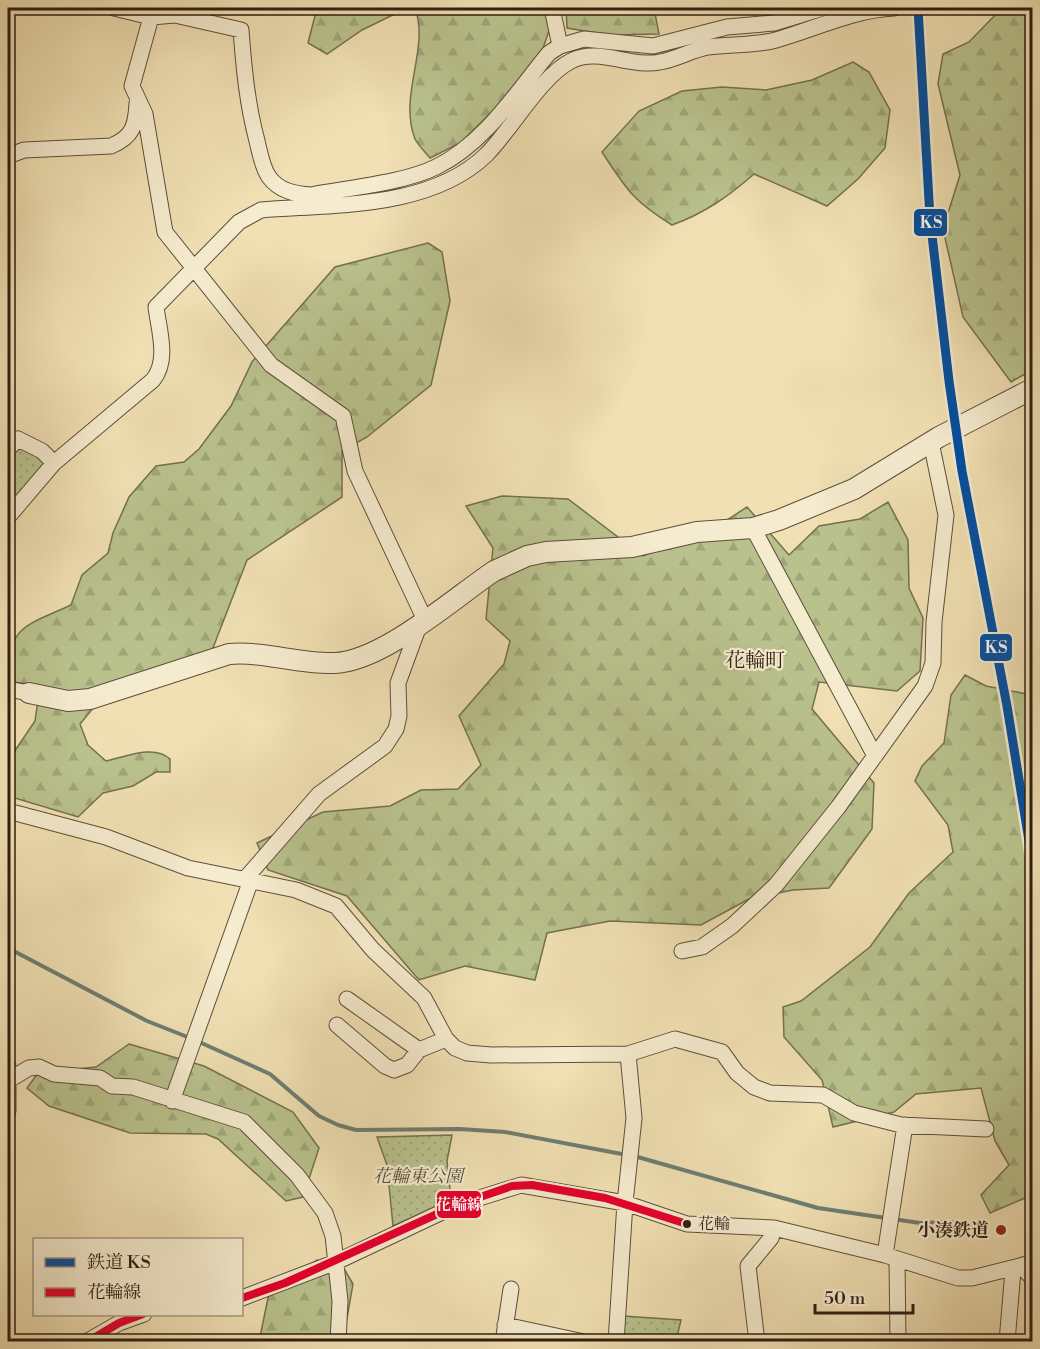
<svg xmlns="http://www.w3.org/2000/svg" width="1040" height="1349" font-family="'Libre Bodoni','Noto Serif JP',serif">
<defs>
<pattern id="green-dots" width="8" height="8" patternUnits="userSpaceOnUse" patternTransform="scale(1.5)"><rect width="8" height="8" fill="#b9c28d"/><path d="M2 2h.1M6 6h.1" fill="none" stroke="#9fa679" stroke-width="1.8" stroke-linecap="round"/></pattern>
<pattern id="forest-firs" width="22" height="20" patternUnits="userSpaceOnUse" patternTransform="scale(1.5)"><rect width="22" height="20" fill="#b9c28d"/><path d="M5 1l3.5 6h-7zM16 11l3.5 6h-7z" fill="#9fa679"/></pattern>
</defs>
<rect width="100%" height="100%" fill="#f0e0b3"/>
<filter id="stains"><feTurbulence type="fractalNoise" baseFrequency=".00333" numOctaves="4"/><feColorMatrix values="0 0 0 0 .2 0 0 0 0 .09 0 0 0 0 .02 0 0 0 .5 -.17"/></filter>
<radialGradient id="worn" r=".72"><stop offset=".6" stop-color="#630" stop-opacity="0"/><stop offset="1" stop-color="#630" stop-opacity=".3"/></radialGradient>
<path fill="url(#green-dots)" stroke="#747050" stroke-width="1.5" d="M 19,444 L 42,455 L 44,464 L 8,508 L 8,454 Z
M 452,1135 L 447,1161 L 451,1200 L 393,1226 L 387,1165 L 377,1137 Z
M 623,1316 L 681,1320 L 676,1341 L 621,1342 Z"/>
<path fill="url(#forest-firs)" stroke="#747050" stroke-width="1.5" d="M 317,8 L 397,8 L 395,14 L 362,30 L 327,54 L 308,43 Z
M 415,8 L 546,8 L 549,31 L 542,51 L 497,107 L 460,143 L 430,158 C 425,152 418,145 415,139 C 398,95 430,49 415,8 Z
M 566,8 L 654,8 L 659,34 L 609,35 L 567,28 Z
M 1002,8 L 1032,8 L 1032,370 L 1011,382 L 963,317 L 943,229 L 960,175 L 938,84 L 943,54 L 969,42 Z
M 853,62 L 869,72 L 890,110 L 885,148 L 858,179 L 827,206 L 754,174 C 729,196 705,213 672,225 C 633,201 627,190 602,152 L 639,111 L 682,91 L 722,87 L 766,90 L 812,80 Z
M 428,243 L 442,252 L 450,301 L 431,385 L 367,437 L 342,451 L 342,497 L 247,560 L 211,653 L 94,707 L 80,724 L 88,745 L 106,761 C 125,757 154,744 170,759 L 170,772 L 156,772 L 133,786 L 103,793 L 78,817 L 8,796 L 8,756 L 12,755 L 35,721 L 40,686 L 8,681 C 7,625 26,626 71,605 L 82,575 L 108,553 L 113,533 L 129,497 L 156,466 L 184,462 L 199,449 L 231,406 L 252,362 L 335,267 Z
M 502,496 L 568,499 L 643,556 L 718,526 L 747,507 L 789,555 L 819,526 L 860,519 L 888,502 L 908,540 L 909,588 L 923,618 L 920,671 L 897,691 L 819,682 L 812,709 L 874,783 L 872,829 L 829,888 L 793,890 L 749,899 L 701,925 L 610,921 L 547,933 L 535,980 L 465,966 L 419,980 L 347,896 L 268,870 L 257,843 L 323,812 L 390,806 L 421,790 L 458,789 L 481,765 L 459,716 L 504,664 L 510,641 L 486,619 L 493,548 L 466,506 Z
M 965,675 L 986,686 L 1032,695 L 1032,1195 L 990,1213 L 981,1195 L 1009,1165 L 995,1141 L 981,1088 L 916,1094 L 894,1112 L 833,1127 L 822,1080 L 784,1037 L 783,1007 L 801,1001 L 870,947 L 909,893 L 953,852 L 948,825 L 915,781 L 922,766 L 944,743 L 951,695 Z
M 129,1044 L 204,1066 L 293,1112 L 319,1148 L 303,1197 L 286,1201 L 218,1139 L 206,1134 L 130,1133 L 49,1106 L 27,1088 L 38,1073 L 96,1067 Z
M 317,1260 L 343,1267 L 353,1284 L 343,1341 L 259,1342 L 269,1293 Z"/>
<g fill="none" stroke-linecap="round" stroke-linejoin="round">
<path stroke="#6f7d72" stroke-width="4" d="M 8,948 L 147,1021 L 190,1038
M 197,1041 L 270,1074 L 319,1116 L 338,1125 L 356,1130 L 460,1129 L 505,1132 L 627,1155
M 634,1156 L 818,1208 L 886,1218
M 893,1219 L 920,1223 L 952,1222"/>
<g stroke="#5e4e3b" stroke-width="17">
<path id="minor" d="M 114,8 L 151,17 L 175,15 L 241,30 C 244,69 247,103 257,141 C 260,153 262,167 269,177 C 279,191 295,194 311,195
M 552,8 L 560,46
M 151,17 L 132,86 L 145,114 L 165,232 L 271,365 L 343,416 L 355,471 L 425,620
M 8,156 L 24,150 L 111,146 C 133,137 136,125 137,103
M 312,207 L 311,195 C 347,188 404,183 436,167 C 484,144 516,93 549,53 L 560,46 L 584,39 L 653,46 L 727,27 L 774,23 L 823,8
M 8,449 L 18,439 L 42,451 L 54,463
M 8,517 L 54,463 L 153,380 C 169,360 159,331 156,307 L 239,222 L 261,210 C 334,204 430,209 486,155 C 511,130 541,76 571,61 C 598,47 631,68 660,62 C 677,59 692,50 708,47 C 730,44 754,46 776,40 C 815,29 853,10 894,8
M 753,528 L 875,756
M 8,689 L 29,693
M 8,811 L 106,837 L 188,868 L 296,890 L 336,906 L 373,950 L 424,998 L 446,1039 L 455,1048 L 467,1053 L 491,1055 L 628,1054 L 675,1039 L 722,1052 L 737,1073 L 754,1087 L 770,1093 L 823,1095 L 854,1113 L 901,1125 L 986,1129
M 245,879 L 319,794 L 385,746 L 396,729 L 399,716 L 398,683 L 420,623
M 682,951 L 702,947 L 732,926 L 776,885 L 839,806 L 925,686 L 933,663 L 934,622 L 946,515 L 931,442
M 347,999 L 419,1050
M 337,1025 L 385,1066 L 394,1070 L 407,1065 L 419,1050 L 446,1039
M 8,1066 L 8,1111
M 9,1080 L 29,1068 L 39,1067 L 54,1074 L 100,1078 L 112,1086 L 133,1087 L 244,1122 L 297,1175 L 325,1213 L 333,1236 L 340,1301 L 338,1342
M 172,1101 L 251,880
M 885,1255 L 905,1125
M 897,1260 L 898,1342
M 242,1298 L 336,1262 L 457,1205 L 521,1185 L 625,1203 L 687,1224 L 774,1228 L 885,1255 L 958,1278 L 972,1278 L 1032,1263
M 505,1325 L 584,1342
M 86,1342 L 119,1323 L 144,1314
M 503,1342 L 511,1289
M 616,1342 L 625,1203 L 634,1118 L 628,1054
M 757,1342 L 748,1266 L 771,1238 L 774,1228
M 1007,1342 L 1013,1270"/>
</g>
<g stroke="#5e4e3b" stroke-width="22">
<path id="tertiary" d="M 29,693 L 68,701 L 90,699 L 229,654 C 264,651 299,664 334,663 C 382,662 454,598 494,571 L 527,556 L 546,552 L 632,547 L 697,532 L 753,528 L 779,520 L 854,489 L 939,437 L 1032,389
M 1025,1267 L 1032,1274"/>
</g>
<use href="#minor" stroke="#f5ebce" stroke-width="15"/>
<use href="#tertiary" stroke="#f5ebce" stroke-width="20"/>
<g stroke="#f5ebce" stroke-width="12">
<path id="bus-1" d="M 242,1298 L 285,1283 L 457,1205 L 512,1186 L 532,1185 L 605,1198 L 687,1224
M 87,1342 L 119,1323 L 143,1314"/>
</g>
<use href="#bus-1" stroke="#e4002b" stroke-width="8"/>
<g stroke="#f5ebce" stroke-width="14">
<path id="rail-1" d="M 918,8 L 930,218 L 949,381 L 962,471 L 1007,706 L 1032,859"/>
</g>
<use href="#rail-1" stroke="#014ea0" stroke-width="9"/>
</g>
<circle fill="#2e1d13" stroke="#f5ebce" stroke-width="2" cx="687" cy="1224" r="5"/>
<circle fill="#8f2418" stroke="#f5ebce" stroke-width="2" cx="1001" cy="1230" r="6"/>
<g text-anchor="middle" dominant-baseline="central" stroke-width="4.5" stroke-linejoin="round" paint-order="stroke">
<g font-size="16" fill="#2e1d13" stroke="#f5ebce" text-anchor="start">
<text x="698" y="1224">花輪</text>
</g>
<g font-size="18" font-style="italic" fill="#584f38" stroke="#f5ebce">
<text x="418" y="1176">花輪東公園</text>
</g>
<g font-size="18" font-weight="bold" fill="#2e1d13" stroke="#f5ebce" text-anchor="end">
<text x="989" y="1230">小湊鉄道</text>
</g>
<g font-size="20" fill="#2e1d13" stroke="#f5ebce">
<text x="755" y="661">花輪町</text>
</g>
</g>
<g stroke="#f5ebce" stroke-width="2">
<rect x="913" y="208" width="35" height="29" rx="6" fill="#014ea0"/>
<rect x="979" y="633" width="34" height="29" rx="6" fill="#014ea0"/>
<rect x="436" y="1190" width="46" height="29" rx="6" fill="#e4002b"/>
</g>
<g font-size="16" text-anchor="middle" font-weight="bold" fill="#fff">
<text x="931" y="228">KS</text>
<text x="996" y="653">KS</text>
<text x="459" y="1210">花輪線</text>
</g>
<rect width="1040" height="1349" fill="none" stroke="#f0e0b3" stroke-width="30"/>
<rect x="9" y="9" width="1022" height="1331" fill="none" stroke="#2e1d13" stroke-width="3"/>
<rect x="15" y="15" width="1010" height="1319" fill="none" stroke="#2e1d13" stroke-width="1.5"/>
<rect x="33" y="1238" width="210" height="78" fill="#f5ebce" stroke="#a59983" stroke-width="1.5"/>
<rect x="45" y="1258" width="30" height="9" fill="#014ea0" stroke="#a59983" stroke-width="1.5"/>
<text x="87" y="1268" font-size="18" fill="#2e1d13">鉄道 KS</text>
<rect x="45" y="1288" width="30" height="9" fill="#e4002b" stroke="#a59983" stroke-width="1.5"/>
<text x="87" y="1298" font-size="18" fill="#2e1d13">花輪線</text>
<path d="M815 1304v9h98v-9" fill="none" stroke="#2e1d13" stroke-width="3"/>
<text x="824" y="1304" font-size="18" fill="#2e1d13" stroke="#f5ebce" stroke-width="4.5" paint-order="stroke">50 m</text>
<rect width="100%" height="100%" filter="url(#stains)"/>
<rect width="100%" height="100%" fill="url(#worn)"/>
</svg>
